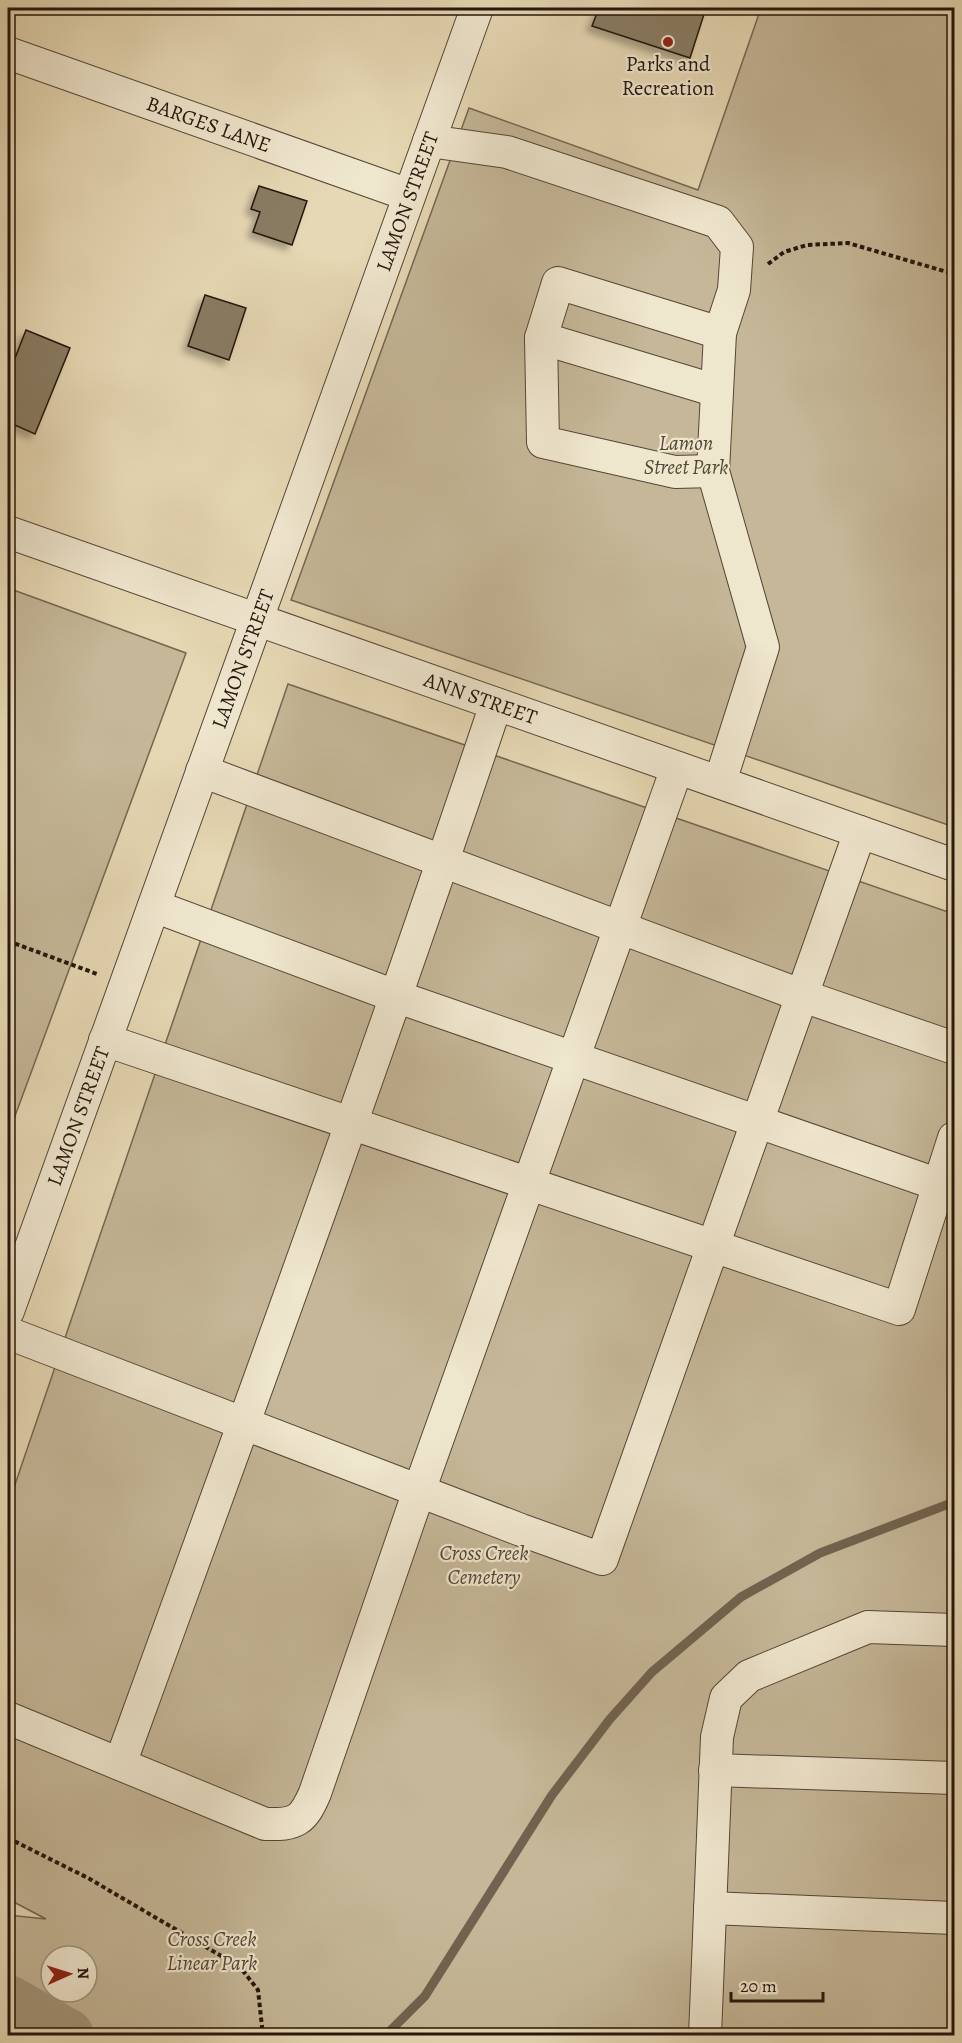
<svg xmlns="http://www.w3.org/2000/svg" width="962" height="2043" font-family="Alegreya,serif">
<defs>
<filter id="shadow"><feDropShadow dx="-5.5" dy="5.5" stdDeviation="3" flood-color="#0004"/></filter>
</defs>
<rect width="100%" height="100%" fill="#e6d8b4"/>
<filter id="stains"><feTurbulence type="fractalNoise" baseFrequency=".00333" numOctaves="4"/><feColorMatrix values="0 0 0 0 .2 0 0 0 0 .09 0 0 0 0 .02 0 0 0 .5 -.17"/></filter>
<radialGradient id="worn" r=".72"><stop offset=".6" stop-color="#630" stop-opacity="0"/><stop offset="1" stop-color="#630" stop-opacity=".3"/></radialGradient>
<path fill="#c5b798" stroke="#756652" stroke-width="1.5" fill-rule="evenodd" d="M 761,8 L 954,8 L 954,827 L 291,600 L 469,108 L 698,190 Z
M 8,588 L 186,653 L 8,1135 Z
M 288,684 L 954,914 L 954,2035 L 8,2036 L 8,1915 L 46,1919 L 8,1899 L 8,1505 ZM 51,1956 L 87,1956 L 87,1992 L 51,1992 Z"/>
<g fill="none" stroke-linecap="round" stroke-linejoin="round">
<path stroke="#71634f" stroke-width="9" d="M 385,2036 L 425,1996 L 552,1795 L 610,1719 L 652,1672 L 741,1597 L 820,1553 L 954,1502"/>
<path stroke="#a4967b" stroke-width="56" d="M 8,2003 L 66,2036"/>
</g>
<path fill="#897b64" stroke="#25160d" stroke-width="1.5" filter="url(#shadow)" d="M 599,8 L 706,8 L 690,58 L 592,26 Z
M 259,186 L 307,201 L 292,245 L 253,232 L 260,212 L 251,209 Z
M 205,295 L 246,308 L 229,360 L 188,346 Z
M 26,330 L 70,348 L 35,434 L 8,422 L 8,376 Z"/>
<g fill="none" stroke-linecap="round" stroke-linejoin="round">
<g stroke="#554637" stroke-width="34">
<g id="minor">
<path id="s1" d="M 8,53 L 409,195"/>
<path d="M 429,141 L 507,152 L 718,222 L 737,247 L 734,290 L 720,333 L 558,283 L 541,338 L 543,442 L 675,472 L 713,471"/>
<path d="M 541,338 L 717,391"/>
<path id="s2" d="M 8,532 L 954,865"/>
<path d="M 202,771 L 803,996 L 954,1048"/>
<path d="M 720,782 L 763,647 L 713,471 L 720,333"/>
<path d="M 154,906 L 395,996 L 954,1190"/>
<path d="M 105,1040 L 899,1309 L 954,1138"/>
<path id="s3" d="M 8,1311 L 477,8"/>
<path d="M 8,1333 L 521,1530 L 602,1559 L 860,832"/>
<path d="M 8,1718 L 265,1824 C 296,1825 303,1821 315,1793 L 419,1491 L 677,768"/>
<path d="M 120,1764 C 248,1412 377,1059 496,704"/>
<path d="M 715,1770 L 954,1778"/>
<path d="M 710,1908 L 954,1918"/>
<path d="M 705,2036 L 717,1737 L 726,1698 L 749,1676 L 868,1627 L 954,1630"/>
</g>
</g>
<path stroke="#25160d" stroke-width="4" stroke-dasharray="4.5 3" stroke-linecap="butt" d="M 768,264 L 784,252 L 807,245 L 848,243 L 954,274
M 8,941 L 97,974
M 8,1838 L 88,1878 L 240,1967 L 258,1990 L 263,2036"/>
<use href="#minor" stroke="#efe6ce" stroke-width="32"/>
</g>
<circle fill="#8f2418" stroke="#efe6ce" stroke-width="2" cx="668" cy="42" r="6"/>
<g text-anchor="middle" dominant-baseline="central" stroke-width="4.5" stroke-linejoin="round" paint-order="stroke">
<g font-size="21" fill="#25160d" stroke="#efe6ce">
<text x="668" y="64">Parks and<tspan x="668" dy="24">Recreation</tspan></text>
</g>
<g font-size="21" fill="#25160d" stroke="#efe6ce">
<text stroke="none"><textPath href="#s1" startOffset="213">BARGES LANE</textPath></text>
<text stroke="none"><textPath href="#s3" startOffset="1179">LAMON STREET</textPath></text>
<text stroke="none"><textPath href="#s3" startOffset="693">LAMON STREET</textPath></text>
<text stroke="none"><textPath href="#s2" startOffset="501">ANN STREET</textPath></text>
<text stroke="none"><textPath href="#s3" startOffset="207">LAMON STREET</textPath></text>
</g>
<g font-size="21" font-style="italic" fill="#554637" stroke="#efe6ce">
<text x="686" y="443">Lamon<tspan x="686" dy="24">Street Park</tspan></text>
<text x="484" y="1553">Cross Creek<tspan x="484" dy="24">Cemetery</tspan></text>
<text x="212" y="1939">Cross Creek<tspan x="212" dy="24">Linear Park</tspan></text>
</g>
</g>
<rect width="962" height="2043" fill="none" stroke="#e6d8b4" stroke-width="30"/>
<rect x="9" y="9" width="944" height="2025" fill="none" stroke="#25160d" stroke-width="3"/>
<rect x="15" y="15" width="932" height="2013" fill="none" stroke="#25160d" stroke-width="1.5"/>
<g transform="translate(69 1974) rotate(87)"><circle r="28" fill="#efe6ce" stroke="#9e9381" stroke-width="1.5"/>
<path d="M0-4.5L10 22L0 15L-10 22Z" fill="#8f2418"/>
<text y="-9" font-size="16" font-weight="bold" text-anchor="middle" fill="#25160d">N</text>
</g>
<path d="M731 1992v9h92v-9" fill="none" stroke="#25160d" stroke-width="3"/>
<text x="740" y="1992" font-size="18" fill="#25160d" stroke="#efe6ce" stroke-width="4.5" paint-order="stroke">20 m</text>
<rect width="100%" height="100%" filter="url(#stains)"/>
<rect width="100%" height="100%" fill="url(#worn)"/>
</svg>
